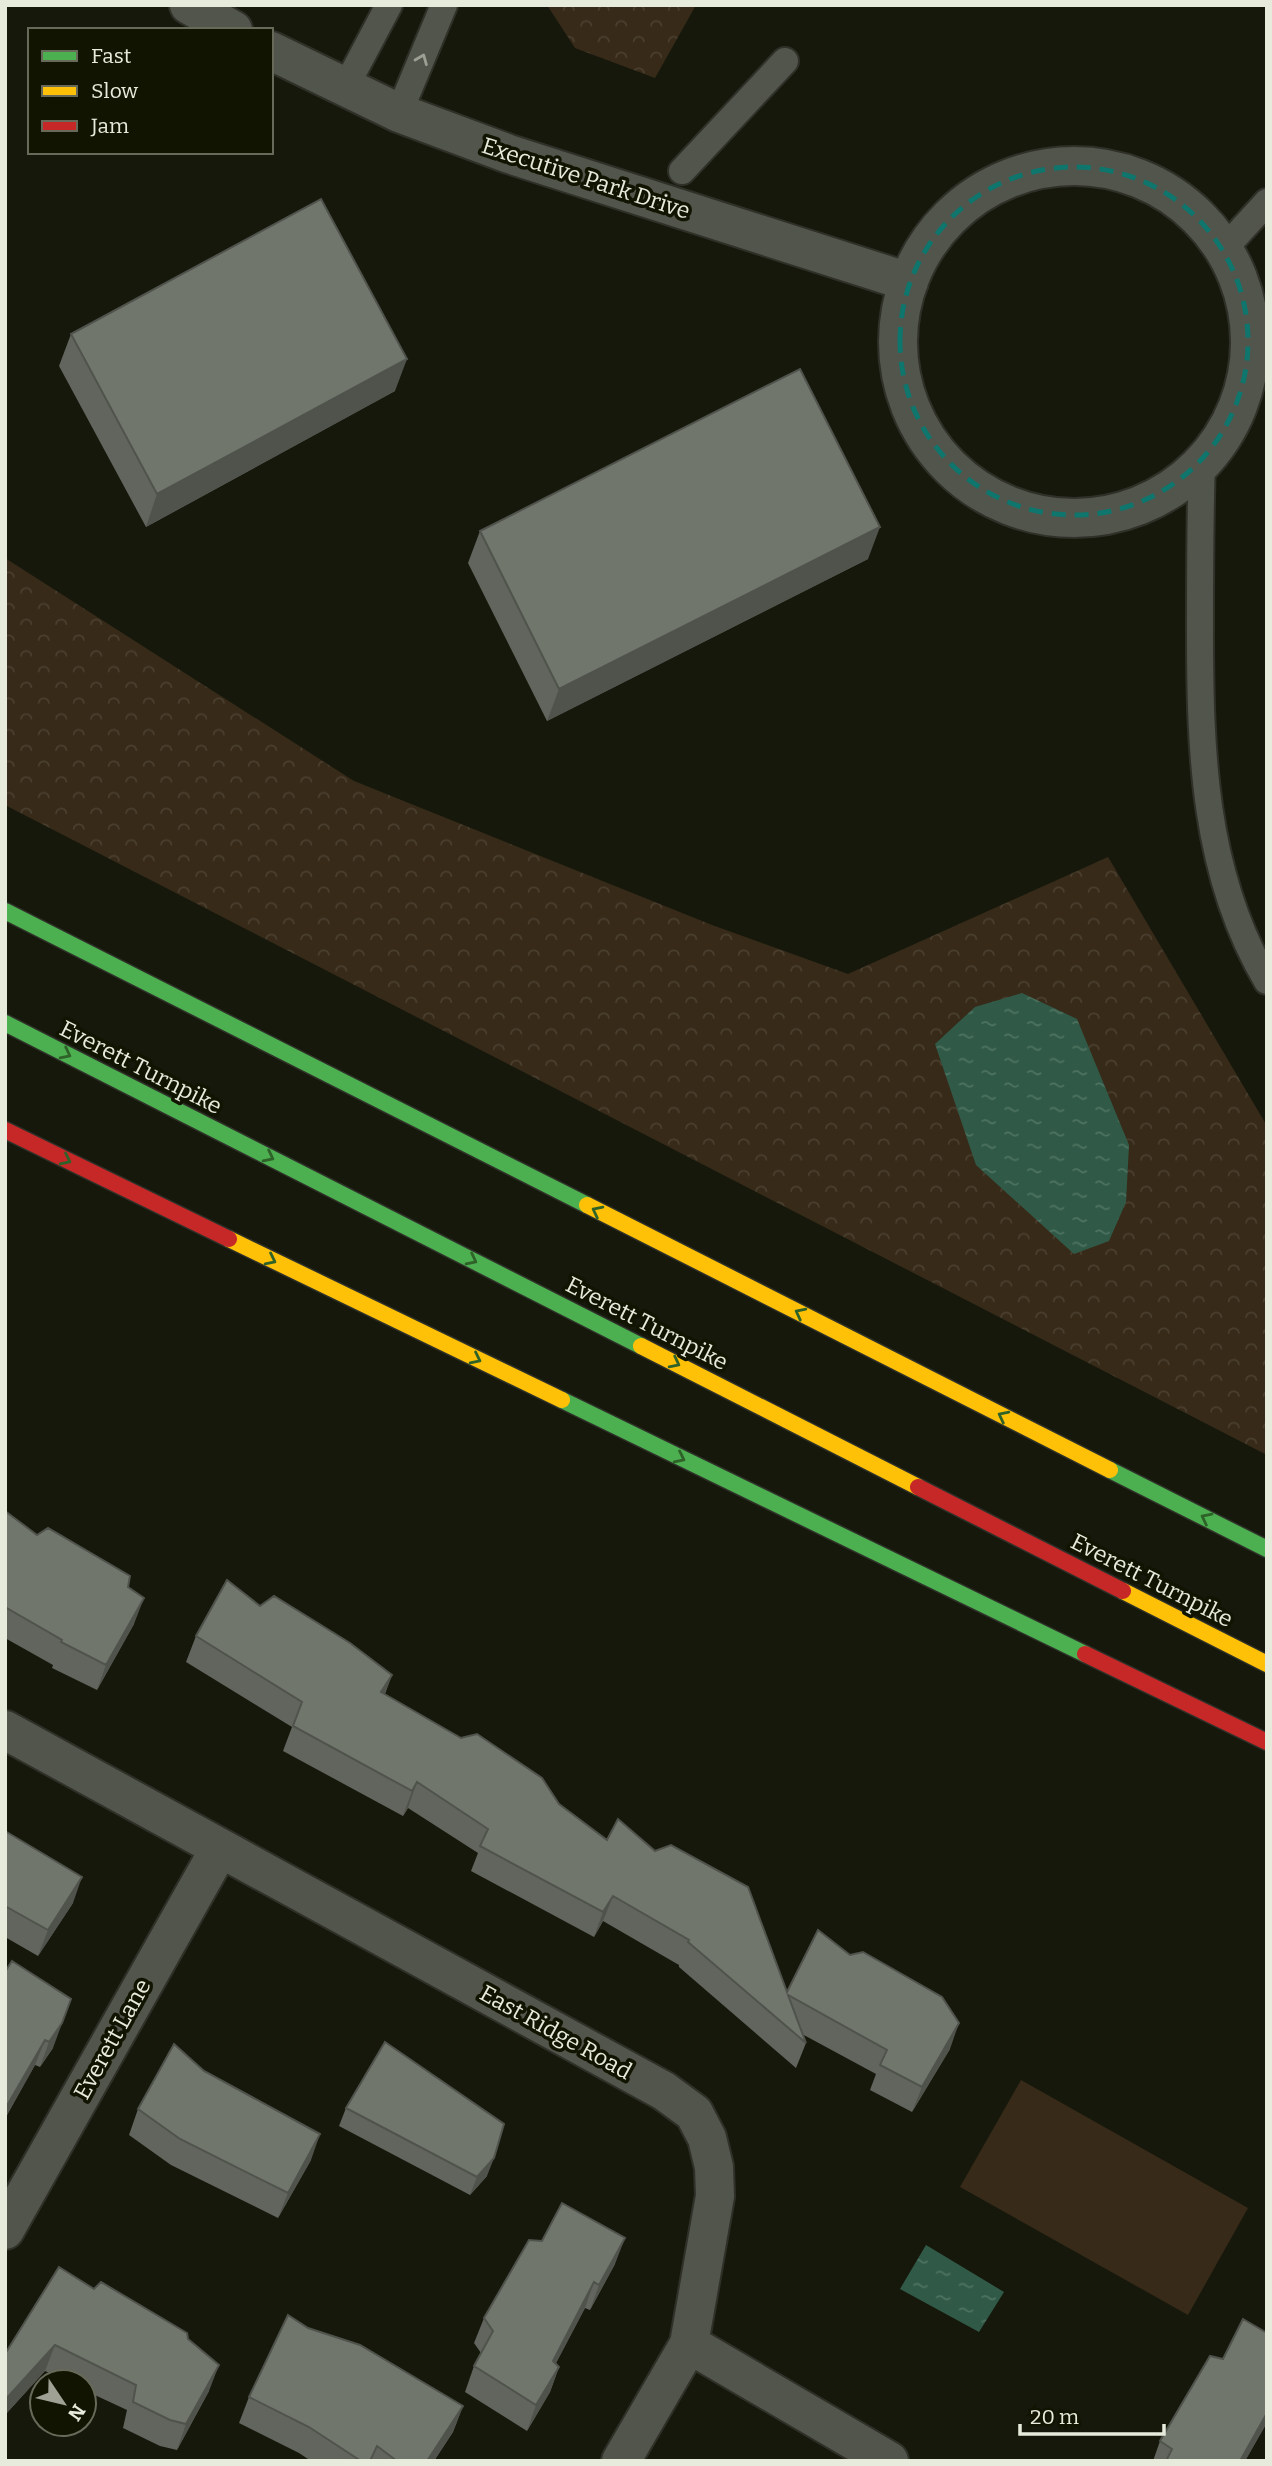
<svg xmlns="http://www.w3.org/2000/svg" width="1272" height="2466" font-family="Bitter,serif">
<defs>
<pattern id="forest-crowns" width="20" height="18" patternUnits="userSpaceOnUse" patternTransform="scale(1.75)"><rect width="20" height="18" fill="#372a19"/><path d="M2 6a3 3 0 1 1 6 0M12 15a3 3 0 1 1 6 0" fill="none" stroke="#4a3f2f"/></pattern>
<pattern id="water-ripples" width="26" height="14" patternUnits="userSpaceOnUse" patternTransform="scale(1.75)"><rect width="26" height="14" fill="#305a47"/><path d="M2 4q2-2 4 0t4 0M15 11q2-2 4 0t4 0" fill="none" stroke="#4e7261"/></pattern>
</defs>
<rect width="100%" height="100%" fill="#16180c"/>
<path fill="url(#forest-crowns)" d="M 547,5 L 696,5 L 655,78 L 575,48 Z
M 5,558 L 354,781 L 712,925 L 848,974 L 1108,857 L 1267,1126 L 1267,1455 L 5,805 Z"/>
<path fill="#372a19" d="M 1021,2080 L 1248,2208 L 1188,2315 L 960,2187 Z"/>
<path fill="url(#water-ripples)" d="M 1022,993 L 1077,1019 L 1129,1145 L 1126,1202 L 1109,1241 L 1074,1254 L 976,1165 L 935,1044 L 975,1007 Z
M 926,2245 L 1004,2292 L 979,2332 L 900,2289 Z"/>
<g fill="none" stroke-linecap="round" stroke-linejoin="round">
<g stroke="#2f3129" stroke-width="30">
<path id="lane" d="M 345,88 L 389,5
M 399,113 L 444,5
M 682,171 L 785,61
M 1224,249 L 1267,202
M 1202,462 C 1200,518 1200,573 1200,628 C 1200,750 1203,873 1267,981"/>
</g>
<g stroke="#2f3129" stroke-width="42">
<path id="street" d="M 189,5 L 233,30
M 271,51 L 399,113 L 509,154 L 909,282
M898 342a176 176 0 1 1 352 0a176 176 0 1 1-352 0Z
M 5,1730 L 664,2091 L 694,2113 L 707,2138 L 714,2167 L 715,2196 L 689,2344 L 889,2461
M 5,2230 L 220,1848
M 621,2461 L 689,2344"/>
</g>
<g stroke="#2f3129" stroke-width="19">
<path id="fast" d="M 5,911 L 587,1205
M 5,1023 L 641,1346
M 562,1400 L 1085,1654
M 1110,1470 L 1267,1549"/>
</g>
<g stroke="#2f3129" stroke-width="19">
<path id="slow" d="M 587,1205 L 1110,1470
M 229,1239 L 562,1400
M 641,1346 L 918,1487
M 1123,1591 L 1267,1664"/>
</g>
<g stroke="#2f3129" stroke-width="19">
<path id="jam" d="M 5,1130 L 229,1239
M 918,1487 L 1123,1591
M 1085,1654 L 1267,1742"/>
</g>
<use href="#lane" stroke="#52554b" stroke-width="26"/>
<use href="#street" stroke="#52554b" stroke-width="38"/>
<use href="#fast" stroke="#4caf50" stroke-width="16"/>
<use href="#slow" stroke="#ffc107" stroke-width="16"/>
<use href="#jam" stroke="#c62828" stroke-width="16"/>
</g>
<path fill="#61655d" d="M 71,334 L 395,391 L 146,527 L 59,366 Z
M 480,531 L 868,559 L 547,721 L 468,563 Z
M 5,1511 L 37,1535 L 128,1587 L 134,1624 L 97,1690 L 52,1668 L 53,1665 L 5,1638 Z
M 260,1606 L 392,1675 L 385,1694 L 559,1804 L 787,1992 L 950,2049 L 912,2112 L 870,2090 L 876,2074 L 802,2034 L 806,2043 L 796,2068 L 679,1967 L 679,1965 L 603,1921 L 594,1937 L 471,1871 L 478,1853 L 408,1808 L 403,1816 L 283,1751 L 292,1727 L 186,1662 L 196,1636 Z
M 5,1831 L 73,1903 L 38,1956 L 5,1937 Z
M 12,1961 L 53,2048 L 40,2067 L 35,2065 L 6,2117 Z
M 346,2108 L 487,2176 L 470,2195 L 339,2126 Z
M 138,2109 L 311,2160 L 278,2218 L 171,2165 L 129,2135 Z
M 615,2264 L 590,2310 L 585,2308 L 556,2363 L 559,2367 L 550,2392 L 527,2431 L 465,2392 L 474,2366 L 481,2353 L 474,2343 L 484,2318 Z
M 94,2289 L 188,2339 L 209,2391 L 177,2450 L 160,2446 L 123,2428 L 127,2410 L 84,2390 L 84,2382 L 68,2382 L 45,2371 L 5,2415 L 5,2354 Z
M 308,2328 L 463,2406 L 453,2432 L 434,2461 L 311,2461 L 299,2453 L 239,2423 L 249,2397 Z
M 1267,2333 L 1267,2428 L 1265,2426 L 1245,2461 L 1153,2461 L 1160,2441 L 1223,2359 Z"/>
<path fill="#4f534c" d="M 407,359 L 395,391 L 146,527 L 157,494 Z
M 880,527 L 868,559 L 547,721 L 559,689 Z
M 144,1598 L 134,1624 L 97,1690 L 106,1665 Z
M 392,1675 L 382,1700 L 381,1692 Z
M 417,1782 L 408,1808 L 403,1816 L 412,1791 Z
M 82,1877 L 73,1903 L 38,1956 L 48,1930 Z
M 613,1896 L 603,1921 L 594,1937 L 603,1912 Z
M 71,1999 L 53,2048 L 40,2067 L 49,2042 Z
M 959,2023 L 950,2049 L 912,2112 L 922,2087 Z
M 45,2040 L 35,2065 L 5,2118 L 5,2109 Z
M 320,2134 L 311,2160 L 278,2218 L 288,2193 Z
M 494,2158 L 487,2176 L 470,2195 L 477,2177 Z
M 625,2238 L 615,2264 L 590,2310 L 599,2285 Z
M 594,2282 L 585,2308 L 544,2386 L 553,2361 Z
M 55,2345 L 45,2371 L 5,2415 L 5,2400 Z
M 219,2365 L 209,2391 L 177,2450 L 186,2424 Z
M 559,2367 L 550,2392 L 527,2431 L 536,2405 Z
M 463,2406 L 453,2432 L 434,2461 L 427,2461 Z
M 1267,2413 L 1267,2421 L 1265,2426 L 1245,2461 L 1240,2461 Z"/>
<path fill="#71766c" stroke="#4f534c" stroke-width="2" d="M 321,199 L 407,359 L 157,494 L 71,334 Z
M 800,369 L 880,527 L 559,689 L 480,531 Z
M 5,1511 L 37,1535 L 48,1528 L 130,1576 L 128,1587 L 144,1598 L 106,1665 L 61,1642 L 62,1640 L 5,1607 Z
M 227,1580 L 260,1606 L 274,1596 L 350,1643 L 392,1675 L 381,1692 L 461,1738 L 477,1734 L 542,1778 L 559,1804 L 607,1840 L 618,1819 L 655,1851 L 671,1845 L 748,1887 L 787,1992 L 818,1930 L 850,1955 L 863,1952 L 942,1997 L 959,2023 L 922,2087 L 880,2065 L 887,2050 L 788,1995 L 806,2043 L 688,1942 L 689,1940 L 613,1896 L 603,1912 L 480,1846 L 488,1829 L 417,1782 L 412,1791 L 293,1726 L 302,1702 L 196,1636 Z
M 5,1831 L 82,1877 L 48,1930 L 5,1906 Z
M 12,1961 L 71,1999 L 62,2023 L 49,2042 L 45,2040 L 5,2109 L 5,1972 Z
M 385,2042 L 504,2124 L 494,2158 L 477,2177 L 346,2108 Z
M 174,2044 L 204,2071 L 320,2134 L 288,2193 L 180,2139 L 138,2109 Z
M 562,2203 L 625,2238 L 599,2285 L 594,2282 L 553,2361 L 559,2367 L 536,2405 L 474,2366 L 493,2331 L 484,2318 L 529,2240 L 542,2241 Z
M 59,2267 L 94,2289 L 101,2282 L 187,2333 L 188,2339 L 219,2365 L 186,2424 L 170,2420 L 133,2402 L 136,2385 L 55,2345 L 5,2400 L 5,2354 Z
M 288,2315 L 308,2328 L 360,2345 L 463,2406 L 427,2461 L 397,2461 L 377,2446 L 370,2461 L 361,2461 L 309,2427 L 249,2397 Z
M 1243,2319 L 1267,2333 L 1267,2413 L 1240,2461 L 1166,2461 L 1172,2449 L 1160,2441 L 1210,2356 L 1223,2359 Z"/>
<defs><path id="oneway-chevron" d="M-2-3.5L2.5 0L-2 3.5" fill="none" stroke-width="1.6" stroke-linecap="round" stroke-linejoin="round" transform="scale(1.75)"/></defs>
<use stroke="#9ca094" href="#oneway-chevron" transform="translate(422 59) rotate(-68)"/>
<g stroke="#2e6228">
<use href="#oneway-chevron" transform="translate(66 1054) rotate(27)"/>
<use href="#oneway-chevron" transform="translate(269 1157) rotate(27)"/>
<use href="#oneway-chevron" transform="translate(66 1160) rotate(26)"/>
<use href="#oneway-chevron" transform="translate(597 1211) rotate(-153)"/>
<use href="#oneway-chevron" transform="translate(271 1260) rotate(26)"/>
<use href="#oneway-chevron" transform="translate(472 1260) rotate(27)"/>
<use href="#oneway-chevron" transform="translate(800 1313) rotate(-153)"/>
<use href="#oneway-chevron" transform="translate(476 1359) rotate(26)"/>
<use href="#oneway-chevron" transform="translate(675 1363) rotate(27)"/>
<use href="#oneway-chevron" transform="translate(1003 1416) rotate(-153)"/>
<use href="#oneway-chevron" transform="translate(680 1458) rotate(26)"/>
<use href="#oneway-chevron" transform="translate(1206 1518) rotate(-153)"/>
</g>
<path fill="none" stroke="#0f766e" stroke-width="5" stroke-dasharray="14 9" stroke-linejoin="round" d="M900 341a174 174 0 1 1 348 0a174 174 0 1 1-348 0Z"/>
<g text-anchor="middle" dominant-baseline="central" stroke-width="7" stroke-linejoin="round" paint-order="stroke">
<g font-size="23" fill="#e7ebdc" stroke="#111401">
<text transform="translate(586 178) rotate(18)">Executive Park Drive</text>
<text transform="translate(141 1067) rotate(27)">Everett Turnpike</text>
<text transform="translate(647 1323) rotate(27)">Everett Turnpike</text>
<text transform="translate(1152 1580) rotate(27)">Everett Turnpike</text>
<text transform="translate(556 2032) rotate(29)">East Ridge Road</text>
<text transform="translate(112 2039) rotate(-61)">Everett Lane</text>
</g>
</g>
<rect width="1272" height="2466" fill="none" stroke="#e7ebdc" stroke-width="14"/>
<rect x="28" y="28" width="245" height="126" fill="#111401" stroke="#676a59" stroke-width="2"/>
<rect x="42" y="51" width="35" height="10" fill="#4caf50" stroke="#676a59" stroke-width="2"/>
<text x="91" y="63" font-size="21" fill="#e7ebdc">Fast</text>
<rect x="42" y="86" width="35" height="10" fill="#ffc107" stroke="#676a59" stroke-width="2"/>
<text x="91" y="98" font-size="21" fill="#e7ebdc">Slow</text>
<rect x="42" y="121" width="35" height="10" fill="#c62828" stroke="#676a59" stroke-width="2"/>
<text x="91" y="133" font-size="21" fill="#e7ebdc">Jam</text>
<g transform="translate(63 2403) rotate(125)"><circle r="33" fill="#111401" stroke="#676a59" stroke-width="2"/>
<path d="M0-5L12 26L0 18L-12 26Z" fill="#9ea193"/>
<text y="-10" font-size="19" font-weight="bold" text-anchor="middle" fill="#e7ebdc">N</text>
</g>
<path d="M1020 2424v10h144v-10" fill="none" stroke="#e7ebdc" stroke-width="3.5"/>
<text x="1030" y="2424" font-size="21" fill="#e7ebdc" stroke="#111401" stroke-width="5" paint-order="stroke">20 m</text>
</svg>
